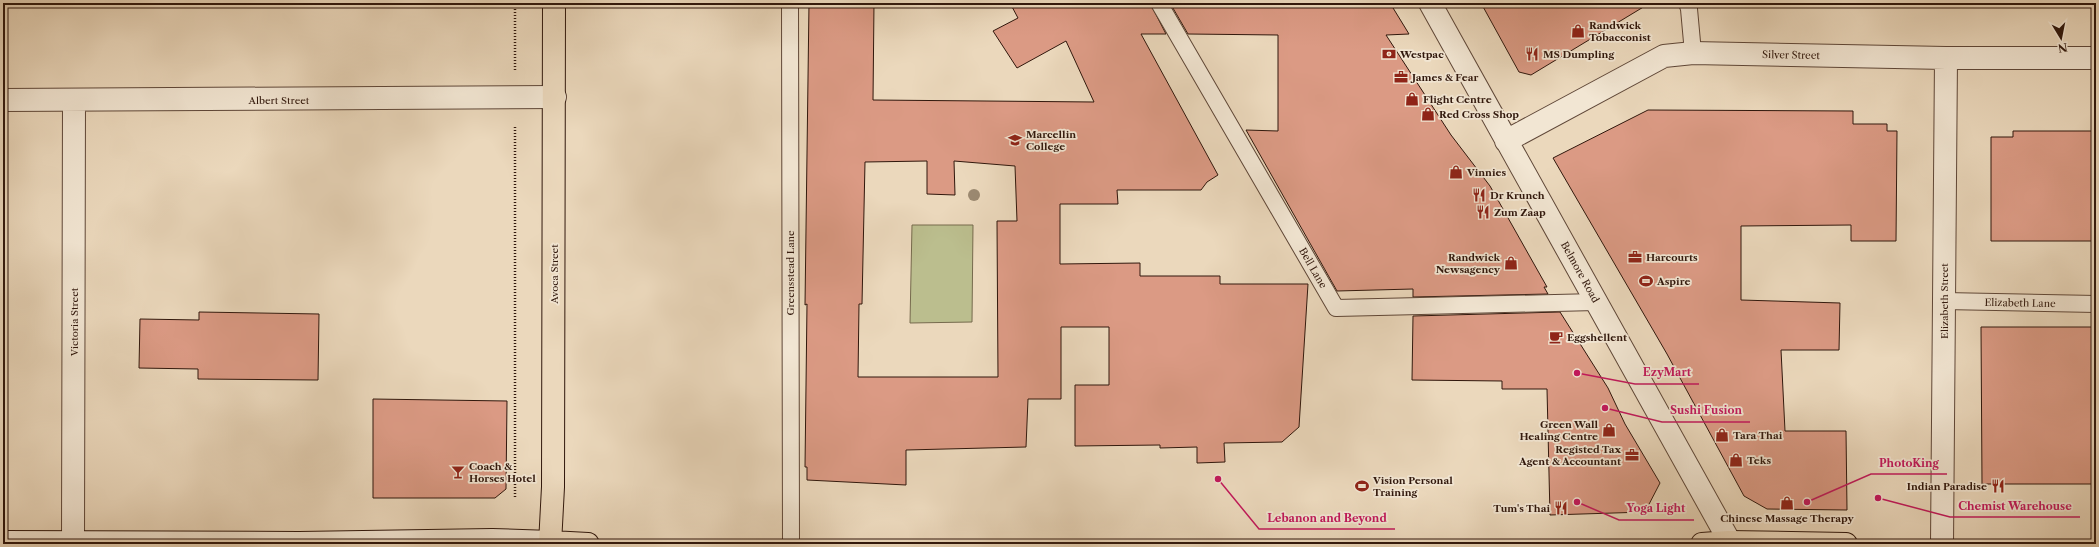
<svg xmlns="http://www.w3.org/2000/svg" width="2099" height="547" font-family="'Libre Caslon Text',serif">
<rect width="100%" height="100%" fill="#ebd8bc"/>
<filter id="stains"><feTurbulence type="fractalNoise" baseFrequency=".005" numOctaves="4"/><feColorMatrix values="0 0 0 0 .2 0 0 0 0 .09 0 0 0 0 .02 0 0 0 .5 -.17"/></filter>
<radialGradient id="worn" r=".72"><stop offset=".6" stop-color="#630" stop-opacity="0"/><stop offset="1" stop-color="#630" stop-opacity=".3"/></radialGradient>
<path fill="#bbbe8e" stroke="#766a4d" d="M 912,225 L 973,225 L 972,322 L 910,323 Z"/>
<path fill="#db9a84" stroke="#30170c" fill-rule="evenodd" d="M 809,3 L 874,3 L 873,100 L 1094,102 L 1066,41 L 1017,68 L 993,31 L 1018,18 L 1010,3 L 1150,3 L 1166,34 L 1141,34 L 1218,175 L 1207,182 L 1201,190 L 1117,190 L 1118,204 L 1060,204 L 1060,264 L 1140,263 L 1140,276 L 1220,276 L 1220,284 L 1308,284 L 1299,427 L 1282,442 L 1224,443 L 1225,462 L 1197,463 L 1197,447 L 1160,448 L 1160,445 L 1075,446 L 1075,385 L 1109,385 L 1109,327 L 1061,327 L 1061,399 L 1028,399 L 1026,447 L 906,450 L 906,485 L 807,480 L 807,467 L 805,467 L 807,304 L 805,305 ZM 927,161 L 927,194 L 955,195 L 954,161 L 1015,166 L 1017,221 L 997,221 L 998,377 L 858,377 L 859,304 L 862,304 L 865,162 Z
M 1170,3 L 1390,3 L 1409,34 L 1386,35 L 1451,135 L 1490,186 L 1547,287 L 1544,287 L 1548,294 L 1413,297 L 1413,289 L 1337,291 L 1246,130 L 1278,131 L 1278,35 L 1188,34 Z
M 1481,3 L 1650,3 L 1531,75 L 1519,72 Z
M 1648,110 L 1853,111 L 1853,124 L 1887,124 L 1887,131 L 1897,131 L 1896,241 L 1851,241 L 1851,225 L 1741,226 L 1741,300 L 1840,303 L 1839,350 L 1781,350 L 1785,431 L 1846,431 L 1847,510 L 1767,509 L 1744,496 L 1667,354 L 1553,158 Z
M 2013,131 L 2096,131 L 2096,241 L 1991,241 L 1991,137 L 2013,137 Z
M 199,312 L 319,314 L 318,380 L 198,379 L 198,369 L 139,368 L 140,319 L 199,320 Z
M 1560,312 L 1608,388 L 1625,424 L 1660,483 L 1645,512 L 1550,515 L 1547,389 L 1502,389 L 1502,381 L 1412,380 L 1413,316 Z
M 1981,327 L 2094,327 L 2094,355 L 2096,355 L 2096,484 L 1982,484 Z
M 373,399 L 507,401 L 506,489 L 495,498 L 373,498 Z"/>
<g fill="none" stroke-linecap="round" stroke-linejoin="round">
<g stroke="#5f4738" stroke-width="18">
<path id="lane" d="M 790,3 L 791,544
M 1159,3 L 1336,308 L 1596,302
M 1687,3 L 1689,9 L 1693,53
M 1944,301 L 2096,304"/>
</g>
<g stroke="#5f4738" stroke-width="24">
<path id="street" d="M 1430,3 L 1731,544
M 3,100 L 555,97
M 1506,141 L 1664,56 L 1693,53 L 1946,58 L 2096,58
M 73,542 L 74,101
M 1942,544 L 1946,58"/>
</g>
<g stroke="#30170c" stroke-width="24">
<path id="secondary" d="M 3,542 L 299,543 L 492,540 L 551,542"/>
</g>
<g stroke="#30170c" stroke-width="24">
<path id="primary" d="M 551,542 L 588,544
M 550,544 L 553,487 L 554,3
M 1702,544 L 1729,542 L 1846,544"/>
</g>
<path stroke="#30170c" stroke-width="2.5" stroke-dasharray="1 2" stroke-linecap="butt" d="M 515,70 L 515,3
M 515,497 L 515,125"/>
<use href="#lane" stroke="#f2e6d3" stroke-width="16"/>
<use href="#street" stroke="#f2e6d3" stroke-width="22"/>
<use href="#secondary" stroke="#f2e6d3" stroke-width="22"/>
<use href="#primary" stroke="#ebd8bc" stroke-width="22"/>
</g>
<circle fill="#9b8971" cx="974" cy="195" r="6"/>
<defs>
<g id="shop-bare" transform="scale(1.08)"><path d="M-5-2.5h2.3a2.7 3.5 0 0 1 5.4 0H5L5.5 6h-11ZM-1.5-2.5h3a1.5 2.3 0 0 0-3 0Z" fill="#8f2418" stroke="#f2e6d3" stroke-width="2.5" paint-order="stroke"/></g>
<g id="bank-bare" transform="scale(1.08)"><path d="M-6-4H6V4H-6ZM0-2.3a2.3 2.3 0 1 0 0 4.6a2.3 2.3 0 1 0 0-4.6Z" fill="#8f2418" stroke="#f2e6d3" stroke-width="2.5" paint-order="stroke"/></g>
<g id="restaurant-bare" transform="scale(1.08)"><path d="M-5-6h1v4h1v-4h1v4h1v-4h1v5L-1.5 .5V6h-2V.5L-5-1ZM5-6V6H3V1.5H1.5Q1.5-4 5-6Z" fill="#8f2418" stroke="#f2e6d3" stroke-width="2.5" paint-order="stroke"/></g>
<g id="office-bare" transform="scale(1.08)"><path d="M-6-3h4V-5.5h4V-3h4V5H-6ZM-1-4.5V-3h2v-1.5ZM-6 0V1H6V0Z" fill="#8f2418" stroke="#f2e6d3" stroke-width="2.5" paint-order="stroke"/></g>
<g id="school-bare" transform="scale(1.08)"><path d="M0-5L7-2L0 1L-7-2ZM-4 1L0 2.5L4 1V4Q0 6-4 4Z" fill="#8f2418" stroke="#f2e6d3" stroke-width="2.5" paint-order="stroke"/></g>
<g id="stadium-bare" transform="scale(1.08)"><path d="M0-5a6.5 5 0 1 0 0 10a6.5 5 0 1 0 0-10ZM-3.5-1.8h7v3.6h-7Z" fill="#8f2418" stroke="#f2e6d3" stroke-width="2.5" paint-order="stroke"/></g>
<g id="cafe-bare" transform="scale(1.08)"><path d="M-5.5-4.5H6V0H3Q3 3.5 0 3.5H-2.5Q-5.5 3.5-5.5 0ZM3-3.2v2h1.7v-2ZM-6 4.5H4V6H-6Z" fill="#8f2418" stroke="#f2e6d3" stroke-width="2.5" paint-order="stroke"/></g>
<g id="bar-bare" transform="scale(1.08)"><path d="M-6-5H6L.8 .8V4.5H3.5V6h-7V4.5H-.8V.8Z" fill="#8f2418" stroke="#f2e6d3" stroke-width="2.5" paint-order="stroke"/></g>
</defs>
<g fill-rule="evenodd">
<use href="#shop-bare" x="1578" y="31"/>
<use href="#bank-bare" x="1389" y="54"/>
<use href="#restaurant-bare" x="1532" y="54"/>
<use href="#office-bare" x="1401" y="77"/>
<use href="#shop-bare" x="1412" y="99"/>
<use href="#shop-bare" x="1428" y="114"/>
<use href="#school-bare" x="1015" y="140"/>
<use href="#shop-bare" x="1456" y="172"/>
<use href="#restaurant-bare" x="1479" y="195"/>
<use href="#restaurant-bare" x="1483" y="212"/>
<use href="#office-bare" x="1635" y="257"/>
<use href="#shop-bare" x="1511" y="263"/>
<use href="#stadium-bare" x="1646" y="281"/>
<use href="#cafe-bare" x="1556" y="337"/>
<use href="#shop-bare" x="1609" y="430"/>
<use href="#shop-bare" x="1722" y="435"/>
<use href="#office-bare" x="1632" y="455"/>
<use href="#shop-bare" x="1736" y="460"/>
<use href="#bar-bare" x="458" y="472"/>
<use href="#stadium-bare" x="1362" y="486"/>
<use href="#restaurant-bare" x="1998" y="486"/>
<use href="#shop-bare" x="1787" y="503"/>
<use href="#restaurant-bare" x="1561" y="508"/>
</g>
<g text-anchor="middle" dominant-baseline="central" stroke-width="3.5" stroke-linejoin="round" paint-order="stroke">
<g font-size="10" font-weight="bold" fill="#30170c" stroke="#f2e6d3" text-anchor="start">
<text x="1589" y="25">Randwick<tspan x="1589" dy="12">Tobacconist</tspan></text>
<text x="1400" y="54">Westpac</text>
<text x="1543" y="54">MS Dumpling</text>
<text x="1412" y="77">James &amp; Fear</text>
<text x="1423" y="99">Flight Centre</text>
<text x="1439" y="114">Red Cross Shop</text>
<text x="1026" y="134">Marcellin<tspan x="1026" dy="12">College</tspan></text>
<text x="1467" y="172">Vinnies</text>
<text x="1490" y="195">Dr Krunch</text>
<text x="1494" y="212">Zum Zaap</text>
<text x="1500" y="257" text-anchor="end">Randwick<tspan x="1500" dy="12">Newsagency</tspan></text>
<text x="1646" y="257">Harcourts</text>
<text x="1657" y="281">Aspire</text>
<text x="1567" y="337">Eggshellent</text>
<text x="1598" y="424" text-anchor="end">Green Wall<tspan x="1598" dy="12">Healing Centre</tspan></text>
<text x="1733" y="435">Tara Thai</text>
<text x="1621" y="449" text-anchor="end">Registed Tax<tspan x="1621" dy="12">Agent &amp; Accountant</tspan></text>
<text x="1747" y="460">Teks</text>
<text x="469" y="466">Coach &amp;<tspan x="469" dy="12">Horses Hotel</tspan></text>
<text x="1373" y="480">Vision Personal<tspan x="1373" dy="12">Training</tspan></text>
<text x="1987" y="486" text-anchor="end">Indian Paradise</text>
<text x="1550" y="508" text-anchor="end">Tum's Thai</text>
<text x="1787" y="518" text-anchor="middle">Chinese Massage Therapy</text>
</g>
<g font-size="10" fill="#30170c" stroke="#f2e6d3">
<text transform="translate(1791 55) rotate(1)">Silver Street</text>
<text x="279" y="100">Albert Street</text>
<text transform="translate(1313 268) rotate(60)">Bell Lane</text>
<text transform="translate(1580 272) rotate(61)">Belmore Road</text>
<text transform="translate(790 273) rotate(-90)">Greensstead Lane</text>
<text transform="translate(554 274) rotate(-90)">Avoca Street</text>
<text transform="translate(1944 301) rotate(-90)">Elizabeth Street</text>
<text transform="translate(2020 303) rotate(1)">Elizabeth Lane</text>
<text transform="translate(74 322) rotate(-90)">Victoria Street</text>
</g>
</g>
<path fill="none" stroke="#c2185b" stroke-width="1.5" d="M1577 373L1635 384H1699M1605 408L1662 422H1750M1807 502L1871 474H1947M1878 498L1950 517H2080M1577 502L1619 520H1694M1218 479L1259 529H1395"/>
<g fill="#c2185b" stroke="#f2e6d3" stroke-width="1.5">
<circle cx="1577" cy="373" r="4"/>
<circle cx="1605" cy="408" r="4"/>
<circle cx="1807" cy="502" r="4"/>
<circle cx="1878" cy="498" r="4"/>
<circle cx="1577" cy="502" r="4"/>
<circle cx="1218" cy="479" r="4"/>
</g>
<g font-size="11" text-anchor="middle" font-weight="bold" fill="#c2185b" stroke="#f2e6d3" stroke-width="3.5" stroke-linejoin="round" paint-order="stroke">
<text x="1667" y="376">EzyMart</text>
<text x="1706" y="414">Sushi Fusion</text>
<text x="1909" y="467">PhotoKing</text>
<text x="2015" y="510">Chemist Warehouse</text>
<text x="1656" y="512">Yoga Light</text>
<text x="1327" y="522">Lebanon and Beyond</text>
</g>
<rect width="2099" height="547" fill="none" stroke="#ebd8bc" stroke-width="16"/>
<rect x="4" y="4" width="2091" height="539" fill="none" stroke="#30170c" stroke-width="2"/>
<rect x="8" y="8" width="2083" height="531" fill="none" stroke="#30170c"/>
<g transform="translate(2061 38) rotate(170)" stroke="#f2e6d3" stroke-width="3" paint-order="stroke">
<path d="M0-3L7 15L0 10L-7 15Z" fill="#30170c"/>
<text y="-6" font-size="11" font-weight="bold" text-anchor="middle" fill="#30170c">N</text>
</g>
<rect width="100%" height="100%" filter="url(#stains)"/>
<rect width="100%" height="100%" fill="url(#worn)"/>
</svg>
